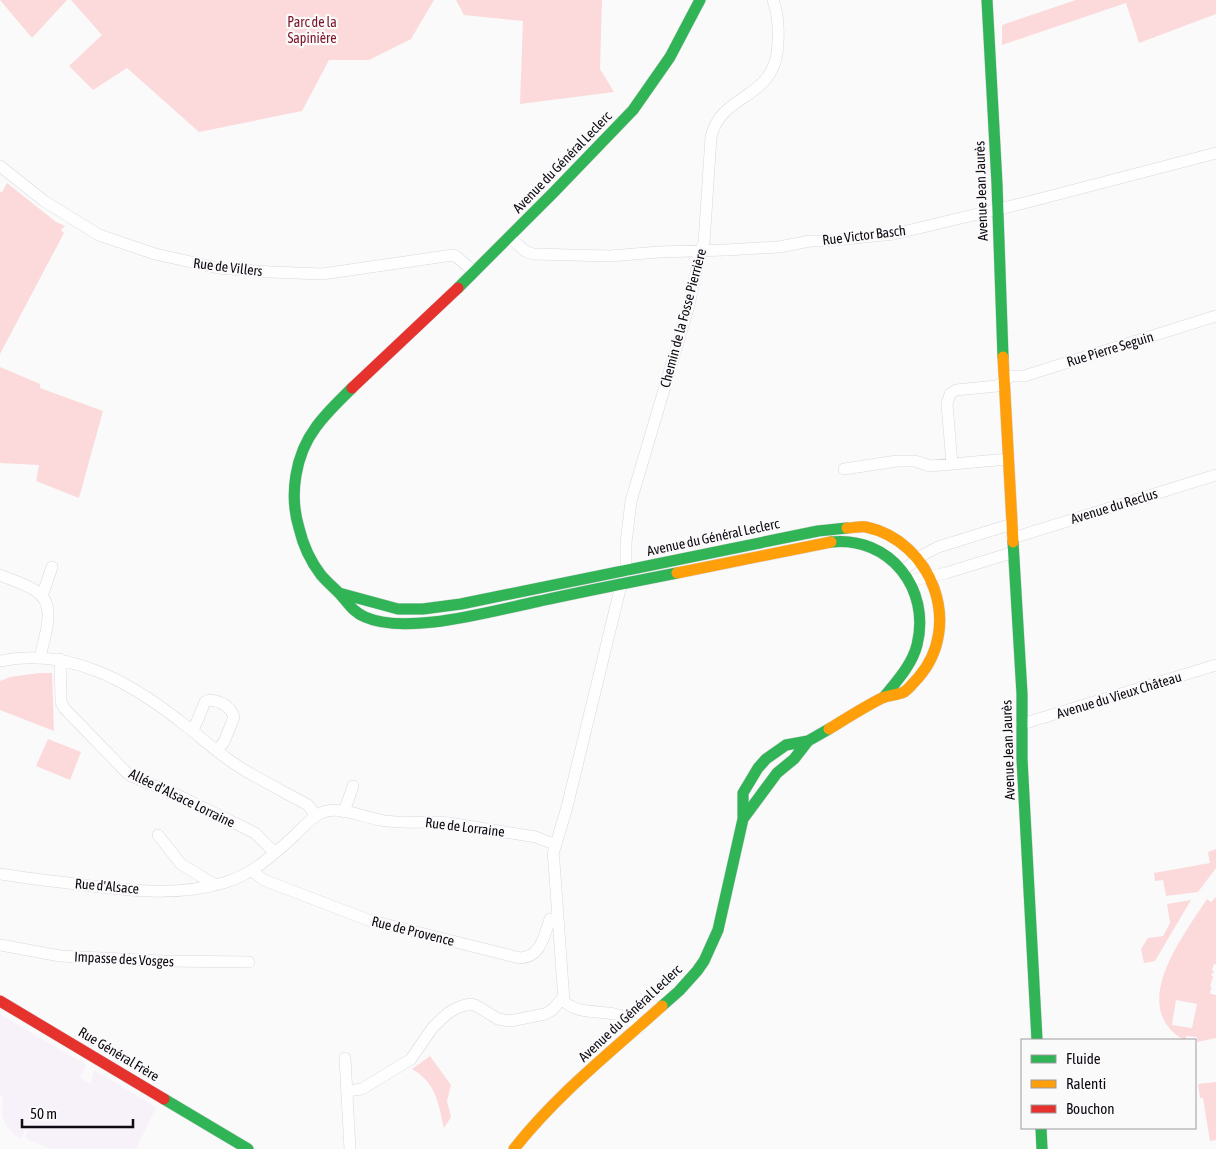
<svg xmlns="http://www.w3.org/2000/svg" width="1216" height="1149" font-family="'Asap Condensed',sans-serif">
<rect width="100%" height="100%" fill="#fafafa"/>
<path fill="#f7f1fa" d="M 0,1014 L 86,1065 L 80,1078 L 91,1084 L 94,1070 L 156,1107 L 136,1149 L 50,1149 L 25,1138 L 28,1130 L 26,1129 L 21,1139 L 11,1132 L 6,1125 L 2,1115 L 3,1097 L 0,1095 Z"/>
<path fill="#fcdadb" fill-rule="evenodd" d="M 0,0 L 67,0 L 32,38 Z
M 71,0 L 434,0 L 411,39 L 369,60 L 329,60 L 302,111 L 199,132 L 127,68 L 93,90 L 69,66 L 102,35 Z
M 456,0 L 602,0 L 600,69 L 614,92 L 520,104 L 523,21 L 464,15 Z
M 1076,0 L 1216,0 L 1216,14 L 1139,43 L 1126,3 L 1002,45 L 1002,25 Z
M 7,183 L 56,222 L 65,226 L 61,230 L 64,233 L 0,354 L 0,192 L 2,192 Z
M 0,367 L 40,384 L 40,388 L 103,411 L 79,498 L 36,481 L 39,465 L 0,463 Z
M 39,673 L 52,673 L 54,731 L 0,710 L 0,681 L 10,677 Z
M 48,739 L 81,752 L 70,780 L 36,766 Z
M 1216,849 L 1216,868 L 1198,892 L 1166,896 L 1163,880 L 1155,881 L 1154,873 L 1210,863 L 1208,852 Z
M 1216,897 L 1216,964 L 1214,964 L 1212,970 L 1214,972 L 1211,975 L 1213,977 L 1210,986 L 1212,988 L 1210,992 L 1211,994 L 1216,995 L 1216,1038 L 1197,1042 L 1197,1037 L 1186,1036 L 1186,1040 L 1184,1040 C 1127,1007 1183,936 1207,899 L 1211,902 ZM 1176,1000 L 1197,1004 L 1192,1028 L 1172,1025 Z
M 1191,900 L 1155,961 L 1144,963 L 1141,949 L 1148,938 L 1163,936 L 1170,923 L 1167,904 Z
M 430,1056 L 451,1085 L 447,1101 L 451,1117 L 444,1128 C 438,1102 436,1083 412,1069 Z
M 1216,1082 L 1216,1140 L 1210,1141 L 1203,1098 L 1200,1098 L 1198,1084 Z"/>
<g fill="none" stroke-linecap="round" stroke-linejoin="round">
<g stroke="#dcd7df" stroke-width="12">
<path id="street" d="M 0,166 L 44,201 L 99,235 L 155,254 L 218,268 L 270,272 L 322,274 L 453,255 L 457,257 L 474,272
M 509,237 L 525,251 L 533,254 L 610,256 L 659,252 L 725,250 L 779,247 L 810,241 L 825,241 L 894,234 L 1028,202 L 1216,153
M 952,464 L 947,404 L 950,394 L 956,390 L 997,386 L 1011,376 L 1024,376 L 1216,316
M 844,469 L 897,461 L 915,461 L 930,466 L 1008,459
M 1013,538 L 1216,475
M 626,571 L 626,543 L 631,501 L 688,309 L 698,263 L 698,257 L 704,243 L 711,137 C 722,90 777,102 778,42 C 779,27 778,14 773,0
M 902,571 L 923,555 L 938,547 L 1012,524
M 0,575 C 12,580 26,584 36,591 C 58,604 44,638 40,657
M 909,581 L 946,573 L 1014,552
M 621,585 L 567,807 L 553,854 L 554,862 L 564,1001 C 577,1015 602,1010 619,1015 C 627,1017 633,1023 639,1028
M 42,596 L 52,567
M 60,659 L 61,702 L 64,708 L 126,772 L 131,776 L 175,794 L 255,833 L 275,853
M 0,661 C 68,647 129,681 181,722 C 197,734 212,748 229,760 C 251,776 283,791 308,805 L 316,816
M 1022,724 L 1216,665
M 193,731 L 205,702 L 209,700 C 220,701 230,706 234,717 L 224,742 L 217,750
M 344,812 L 353,786
M 158,835 L 181,864 L 215,885
M 252,871 L 264,880 L 368,920 L 520,958 C 541,957 544,936 550,919 L 557,918
M 0,874 C 25,878 50,881 76,884 C 123,890 176,897 223,883 C 252,875 273,855 295,835 C 303,827 311,818 321,813 C 338,805 363,817 380,820 C 403,825 426,820 449,823 L 536,837 L 556,845
M 0,945 L 60,956 L 163,961 L 249,962
M 345,1058 L 350,1149
M 347,1091 L 362,1089 L 411,1059 L 433,1027 L 448,1013 L 459,1007 L 469,1004 L 475,1005 L 498,1019 L 510,1021 L 545,1014 L 552,1010 L 563,998"/>
</g>
<g stroke="#dcd7df" stroke-width="12">
<path id="fast" d="M 987,0 L 997,184 L 1003,357
M 458,288 L 553,193 L 633,110 L 670,57 L 700,0
M 352,388 C 339,401 326,413 316,427 C 295,455 289,495 299,528 C 303,545 311,562 321,575 C 327,582 334,588 340,594 C 348,603 353,612 365,617 C 408,636 494,610 540,601 C 585,591 631,582 677,573
M 831,542 C 890,536 931,589 917,645 C 912,665 896,682 884,697
M 1013,542 L 1022,694 L 1022,759 L 1037,1040
M 339,593 L 398,609 L 423,609 L 461,604 L 818,531 L 847,528
M 743,819 L 777,773 L 794,759 L 808,741
M 662,1006 L 679,991 L 697,971 L 704,961 L 718,930 L 743,819 L 743,793 L 758,768 L 766,759 L 786,745 L 808,741 L 829,729
M 164,1099 L 248,1149
M 1041,1128 L 1042,1149"/>
</g>
<g stroke="#dcd7df" stroke-width="12">
<path id="slow" d="M 1003,357 L 1013,542
M 677,573 L 831,542
M 829,729 C 847,718 864,707 882,698 C 889,695 898,695 904,692 C 909,689 914,682 918,678 C 964,626 932,541 866,527 C 860,526 853,528 847,528
M 514,1149 C 556,1095 612,1051 662,1006"/>
</g>
<g stroke="#dcd7df" stroke-width="12">
<path id="jam" d="M 352,388 L 458,288
M 0,1001 L 164,1099"/>
</g>
<use href="#street" stroke="#fefefe" stroke-width="11"/>
<use href="#fast" stroke="#30b455" stroke-width="11"/>
<use href="#slow" stroke="#ff9f0a" stroke-width="11"/>
<use href="#jam" stroke="#e5322d" stroke-width="11"/>
</g>
<g text-anchor="middle" dominant-baseline="central" stroke-width="4.5" stroke-linejoin="round" paint-order="stroke">
<g font-size="14" fill="#7b1328" stroke="#fafafa">
<text x="312" y="22">Parc de la<tspan x="312" dy="16">Sapinière</tspan></text>
</g>
<g font-size="14" fill="#0f0913" stroke="#fafafa">
<text transform="translate(562 162) rotate(-46)">Avenue du Général Leclerc</text>
<text transform="translate(981 191) rotate(-92)">Avenue Jean Jaurès</text>
<text transform="translate(864 235) rotate(-7)">Rue Victor Basch</text>
<text transform="translate(228 267) rotate(7)">Rue de Villers</text>
<text transform="translate(683 318) rotate(-75)">Chemin de la Fosse Pierrière</text>
<text transform="translate(1110 349) rotate(-17)">Rue Pierre Seguin</text>
<text transform="translate(1114 506) rotate(-17)">Avenue du Reclus</text>
<text transform="translate(713 537) rotate(-12)">Avenue du Général Leclerc</text>
<text transform="translate(1119 695) rotate(-17)">Avenue du Vieux Château</text>
<text transform="translate(1008 750) rotate(-92)">Avenue Jean Jaurès</text>
<text transform="translate(182 798) rotate(26)">Allée d'Alsace Lorraine</text>
<text transform="translate(465 827) rotate(7)">Rue de Lorraine</text>
<text transform="translate(107 886) rotate(5)">Rue d'Alsace</text>
<text transform="translate(413 931) rotate(14)">Rue de Provence</text>
<text transform="translate(124 959) rotate(3)">Impasse des Vosges</text>
<text transform="translate(630 1013) rotate(-43)">Avenue du Général Leclerc</text>
<text transform="translate(119 1054) rotate(31)">Rue Général Frère</text>
</g>
</g>
<rect x="1021" y="1039" width="175" height="90" fill="#fafafa" stroke="#9c9a9e"/>
<rect x="1031" y="1055" width="25" height="8" fill="#30b455" stroke="#9c9a9e"/>
<text x="1066" y="1064" font-size="15" fill="#0f0913">Fluide</text>
<rect x="1031" y="1080" width="25" height="8" fill="#ff9f0a" stroke="#9c9a9e"/>
<text x="1066" y="1089" font-size="15" fill="#0f0913">Ralenti</text>
<rect x="1031" y="1105" width="25" height="8" fill="#e5322d" stroke="#9c9a9e"/>
<text x="1066" y="1114" font-size="15" fill="#0f0913">Bouchon</text>
<path d="M22 1119v8h111v-8" fill="none" stroke="#0f0913" stroke-width="2.5"/>
<text x="30" y="1119" font-size="15" fill="#0f0913" stroke="#fafafa" stroke-width="4" paint-order="stroke">50 m</text>
</svg>
